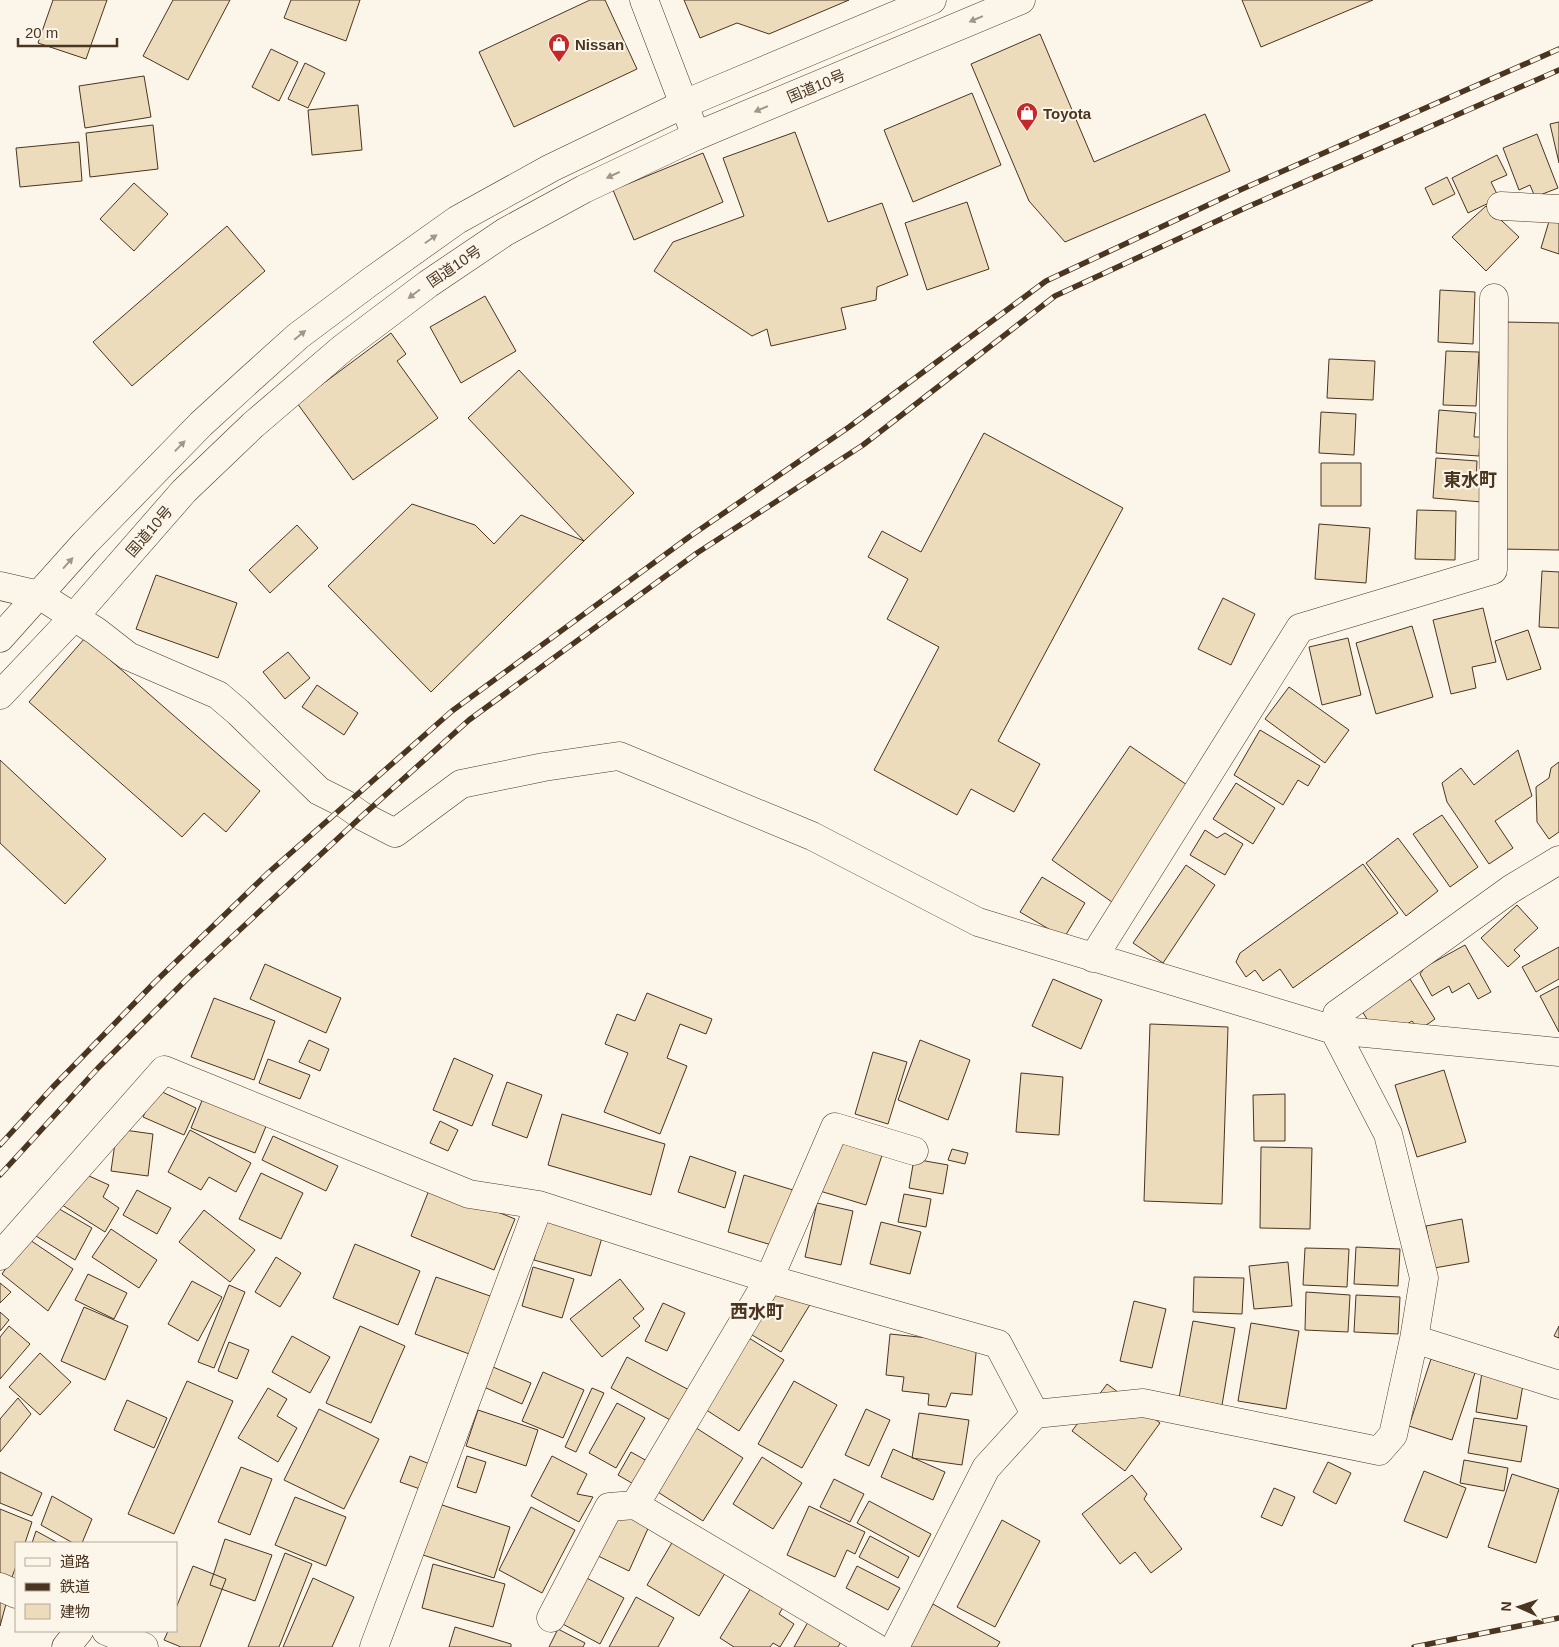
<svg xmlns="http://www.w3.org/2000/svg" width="1559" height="1647" font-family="Helvetica,'Noto Sans JP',sans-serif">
<rect width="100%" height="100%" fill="#fbf6e9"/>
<path fill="#ecdcbc" stroke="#4a3520" d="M 53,0 L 107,0 L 86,59 L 38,43 Z
M 173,0 L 230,0 L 188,80 L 143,56 Z
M 291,0 L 360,0 L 346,41 L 284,18 Z
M 590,0 L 605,0 L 637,69 L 514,127 L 479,52 Z
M 684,0 L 849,0 L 769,34 L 737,23 L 700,38 Z
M 1242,0 L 1373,0 L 1261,47 Z
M 1040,34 L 1094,162 L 1205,114 L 1230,171 L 1065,242 L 1029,201 L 971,64 Z
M 271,49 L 298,62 L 279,101 L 252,87 Z
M 305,63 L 325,73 L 308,108 L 288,99 Z
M 144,76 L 151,117 L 85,128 L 79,86 Z
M 972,93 L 1001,165 L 913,202 L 884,130 Z
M 358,105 L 362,150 L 312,155 L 308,110 Z
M 1559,122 L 1559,163 L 1550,124 Z
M 153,125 L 158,169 L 90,177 L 86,133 Z
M 795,132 L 828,222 L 882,203 L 908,275 L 877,287 L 876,300 L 841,308 L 846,329 L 771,346 L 767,329 L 752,336 L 654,271 L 673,242 L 744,216 L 723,158 Z
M 1537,134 L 1558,188 L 1535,197 L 1530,185 L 1519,190 L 1503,148 Z
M 79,142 L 82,181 L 20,187 L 16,148 Z
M 703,153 L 723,202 L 634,240 L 613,190 Z
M 1497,155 L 1507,175 L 1491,182 L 1499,198 L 1468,213 L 1452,178 Z
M 1447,177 L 1455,194 L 1433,205 L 1425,188 Z
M 134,183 L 168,214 L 134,251 L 100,219 Z
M 967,202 L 989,269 L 927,290 L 905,223 Z
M 1486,206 L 1519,237 L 1486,271 L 1452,237 Z
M 1550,218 L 1559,221 L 1559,254 L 1541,248 Z
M 227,226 L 265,271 L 132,386 L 93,342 Z
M 1440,290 L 1475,292 L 1473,344 L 1438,342 Z
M 485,296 L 516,351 L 461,383 L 430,327 Z
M 1503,322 L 1559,323 L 1559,550 L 1500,549 Z
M 391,333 L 406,354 L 397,361 L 438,418 L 353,480 L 297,403 Z
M 1446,351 L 1479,352 L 1476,406 L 1443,405 Z
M 1329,359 L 1375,361 L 1373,400 L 1327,398 Z
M 519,370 L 634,493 L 584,541 L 468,418 Z
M 1439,410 L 1476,413 L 1474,437 L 1480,437 L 1479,456 L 1436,453 Z
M 1321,412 L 1356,414 L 1354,455 L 1319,453 Z
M 984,433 L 1123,508 L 998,741 L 1040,764 L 1014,812 L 971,789 L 957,815 L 874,770 L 939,647 L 887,619 L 908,579 L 868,557 L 882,531 L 921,552 Z
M 1436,458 L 1477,461 L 1476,483 L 1483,484 L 1482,502 L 1433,498 Z
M 1321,463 L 1361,463 L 1361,506 L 1321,506 Z
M 412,504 L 475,525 L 494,544 L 521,515 L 584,541 L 431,692 L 328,586 Z
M 1417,510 L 1456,511 L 1455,560 L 1415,559 Z
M 1319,524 L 1370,528 L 1366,583 L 1315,579 Z
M 297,525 L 318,548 L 270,593 L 249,570 Z
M 1542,571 L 1559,572 L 1559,628 L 1539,627 Z
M 156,575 L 237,603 L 218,658 L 136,629 Z
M 1223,598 L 1255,614 L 1231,665 L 1198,649 Z
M 1483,608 L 1496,662 L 1472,667 L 1476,688 L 1451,694 L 1433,620 Z
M 1412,626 L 1433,697 L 1376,714 L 1356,643 Z
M 1528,630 L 1541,669 L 1507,680 L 1495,641 Z
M 85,638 L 260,791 L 226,832 L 204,813 L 182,837 L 29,702 Z
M 1348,638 L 1361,695 L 1322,705 L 1309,647 Z
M 288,652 L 310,678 L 285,699 L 263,672 Z
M 317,685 L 358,713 L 344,735 L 302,707 Z
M 1289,687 L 1349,730 L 1325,763 L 1265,719 Z
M 1260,730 L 1320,766 L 1308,786 L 1298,780 L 1283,805 L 1234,775 Z
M 1130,746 L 1190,787 L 1112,902 L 1052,860 Z
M 1518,750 L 1532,796 L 1495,821 L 1513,848 L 1489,864 L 1447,802 L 1442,783 L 1461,768 L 1474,785 Z
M 0,760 L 106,859 L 65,904 L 0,843 Z
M 1559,762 L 1559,832 L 1549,839 L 1537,822 L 1536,787 L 1549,778 L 1551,768 Z
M 1236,783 L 1275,808 L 1253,844 L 1213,819 Z
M 1442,815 L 1478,867 L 1450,887 L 1413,834 Z
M 1205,830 L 1217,838 L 1225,833 L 1243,844 L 1225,875 L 1190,855 Z
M 1398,838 L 1438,891 L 1406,916 L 1366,863 Z
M 1363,864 L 1398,913 L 1293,988 L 1280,969 L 1263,981 L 1255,970 L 1246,977 L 1236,962 L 1240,953 Z
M 1186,865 L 1215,885 L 1163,963 L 1133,943 Z
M 1042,877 L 1085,903 L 1064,938 L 1020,912 Z
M 1517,905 L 1538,928 L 1514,950 L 1520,956 L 1508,967 L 1481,938 Z
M 1465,945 L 1491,992 L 1478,999 L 1469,983 L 1452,993 L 1449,986 L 1432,996 L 1420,974 L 1425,967 Z
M 1559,947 L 1559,979 L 1536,992 L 1522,967 Z
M 265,964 L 341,998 L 326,1033 L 250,999 Z
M 1053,979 L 1102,1000 L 1081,1049 L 1032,1026 Z
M 1410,979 L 1435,1019 L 1419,1030 L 1412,1021 L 1397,1030 L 1375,1033 L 1361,1009 Z
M 1559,986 L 1559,1032 L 1540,996 Z
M 647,993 L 712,1019 L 706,1034 L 680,1024 L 667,1058 L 687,1066 L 660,1134 L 604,1112 L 628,1053 L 605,1044 L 617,1014 L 635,1021 Z
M 214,998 L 275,1021 L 254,1080 L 191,1057 Z
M 1150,1024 L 1228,1027 L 1222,1204 L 1144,1201 Z
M 309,1040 L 329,1049 L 320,1071 L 299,1062 Z
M 920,1040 L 970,1060 L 948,1120 L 898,1100 Z
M 873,1052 L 907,1062 L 888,1124 L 855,1114 Z
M 454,1058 L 493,1075 L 472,1126 L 433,1110 Z
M 268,1059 L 310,1075 L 300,1099 L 259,1083 Z
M 1444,1070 L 1466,1142 L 1417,1157 L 1395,1085 Z
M 1021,1073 L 1063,1077 L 1059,1135 L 1016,1132 Z
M 507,1082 L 542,1095 L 527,1138 L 492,1125 Z
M 156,1089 L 196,1108 L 184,1135 L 143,1117 Z
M 205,1093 L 269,1119 L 255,1153 L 191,1128 Z
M 1285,1094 L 1285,1141 L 1254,1141 L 1253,1095 Z
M 562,1114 L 665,1144 L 651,1195 L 548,1165 Z
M 440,1121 L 458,1130 L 448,1151 L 430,1143 Z
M 117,1129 L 153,1134 L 148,1176 L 111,1171 Z
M 190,1130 L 251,1163 L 236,1192 L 209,1177 L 201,1190 L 168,1172 Z
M 838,1135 L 884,1149 L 866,1205 L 820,1191 Z
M 273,1136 L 338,1166 L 326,1191 L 262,1160 Z
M 1261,1147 L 1312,1148 L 1310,1229 L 1260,1228 Z
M 952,1149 L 968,1153 L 965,1164 L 948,1160 Z
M 690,1156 L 736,1172 L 725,1208 L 678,1192 Z
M 914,1159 L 948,1165 L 943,1194 L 909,1188 Z
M 78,1171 L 109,1185 L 103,1197 L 119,1208 L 105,1232 L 59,1203 Z
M 261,1173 L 303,1193 L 281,1239 L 239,1219 Z
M 744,1175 L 793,1190 L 775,1246 L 728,1232 Z
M 431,1185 L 515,1219 L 494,1270 L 411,1236 Z
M 137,1190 L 171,1208 L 157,1234 L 123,1215 Z
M 904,1194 L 931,1199 L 926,1227 L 898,1222 Z
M 551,1198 L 609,1213 L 591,1276 L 534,1260 Z
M 49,1203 L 92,1228 L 75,1260 L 31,1233 Z
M 817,1203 L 853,1211 L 841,1265 L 805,1257 Z
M 204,1210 L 255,1250 L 230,1282 L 179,1242 Z
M 1462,1219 L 1469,1262 L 1434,1268 L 1426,1226 Z
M 881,1222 L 921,1232 L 910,1274 L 870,1264 Z
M 111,1229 L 157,1260 L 139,1288 L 92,1257 Z
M 27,1238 L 73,1269 L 48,1311 L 2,1274 Z
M 355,1244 L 420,1271 L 398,1325 L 333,1298 Z
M 1356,1247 L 1400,1249 L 1398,1286 L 1354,1284 Z
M 1305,1248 L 1349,1249 L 1347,1287 L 1303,1285 Z
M 276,1257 L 301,1273 L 280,1307 L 255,1292 Z
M 1288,1262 L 1292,1306 L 1254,1309 L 1249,1266 Z
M 533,1267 L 574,1279 L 562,1318 L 522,1306 Z
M 88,1274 L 127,1293 L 114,1319 L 75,1300 Z
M 436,1277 L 493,1297 L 472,1355 L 415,1334 Z
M 1194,1277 L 1244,1278 L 1242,1314 L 1193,1312 Z
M 620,1279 L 644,1309 L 633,1318 L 640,1326 L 602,1357 L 570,1319 Z
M 192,1281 L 222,1297 L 198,1341 L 168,1324 Z
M 777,1282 L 811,1303 L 781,1352 L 747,1332 Z
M 0,1283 L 11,1292 L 0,1303 Z
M 229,1285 L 245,1292 L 214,1368 L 198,1362 Z
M 1306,1292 L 1350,1295 L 1348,1332 L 1305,1330 Z
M 1356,1295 L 1400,1297 L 1398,1334 L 1354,1332 Z
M 1134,1301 L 1166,1309 L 1152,1368 L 1120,1361 Z
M 663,1303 L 685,1313 L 667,1351 L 645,1341 Z
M 84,1307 L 128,1326 L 105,1380 L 61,1361 Z
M 0,1312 L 9,1320 L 0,1331 Z
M 1193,1321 L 1235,1328 L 1222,1405 L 1179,1398 Z
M 1251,1323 L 1299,1331 L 1286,1409 L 1238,1401 Z
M 9,1326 L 30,1344 L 0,1379 L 0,1337 Z
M 360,1326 L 405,1346 L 371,1423 L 326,1403 Z
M 1559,1326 L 1559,1338 L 1554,1336 Z
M 741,1333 L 784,1360 L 739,1431 L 697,1404 Z
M 890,1334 L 977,1343 L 972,1395 L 951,1393 L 946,1407 L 928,1405 L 929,1394 L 902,1391 L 904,1377 L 886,1375 Z
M 292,1336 L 330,1357 L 310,1393 L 272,1372 Z
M 229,1342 L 249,1350 L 237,1379 L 218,1371 Z
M 40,1353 L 71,1382 L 40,1415 L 9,1387 Z
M 627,1357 L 691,1391 L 674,1422 L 611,1388 Z
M 1431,1359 L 1475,1373 L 1452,1440 L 1409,1426 Z
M 493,1367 L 531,1383 L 522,1404 L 484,1387 Z
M 543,1372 L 584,1390 L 563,1438 L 522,1421 Z
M 1482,1372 L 1524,1379 L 1517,1419 L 1476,1412 Z
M 187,1381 L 233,1401 L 174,1534 L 128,1514 Z
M 794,1381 L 837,1405 L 802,1468 L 758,1444 Z
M 1107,1384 L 1160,1423 L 1125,1471 L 1072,1431 Z
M 268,1388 L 287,1399 L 277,1416 L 297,1428 L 278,1462 L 238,1438 Z
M 592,1388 L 604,1393 L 576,1452 L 565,1447 Z
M 18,1398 L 31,1414 L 0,1452 L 0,1419 Z
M 127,1400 L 167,1418 L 154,1448 L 114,1430 Z
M 617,1403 L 645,1418 L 616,1468 L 589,1453 Z
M 319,1409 L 379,1439 L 344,1509 L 284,1480 Z
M 866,1409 L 890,1420 L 869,1466 L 845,1455 Z
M 478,1410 L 538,1430 L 526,1466 L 466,1446 Z
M 919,1413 L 969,1420 L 962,1465 L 912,1458 Z
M 1474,1418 L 1527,1426 L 1521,1462 L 1468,1453 Z
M 690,1424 L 743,1458 L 703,1521 L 650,1487 Z
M 893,1449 L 945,1472 L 933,1500 L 881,1477 Z
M 631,1452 L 656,1466 L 642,1489 L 618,1475 Z
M 410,1456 L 432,1465 L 423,1490 L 400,1482 Z
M 467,1456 L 486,1462 L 476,1493 L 457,1487 Z
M 552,1456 L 587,1474 L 577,1494 L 593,1497 L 579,1522 L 531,1496 Z
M 762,1457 L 802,1483 L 773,1529 L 733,1504 Z
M 1464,1460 L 1508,1468 L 1504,1491 L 1460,1483 Z
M 1328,1462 L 1351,1473 L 1336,1504 L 1313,1492 Z
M 241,1467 L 272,1479 L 250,1535 L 218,1522 Z
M 1424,1471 L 1466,1488 L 1447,1538 L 1404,1521 Z
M 0,1472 L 42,1493 L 32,1516 L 0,1503 Z
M 1512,1474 L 1559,1489 L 1536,1563 L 1488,1547 Z
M 1132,1475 L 1147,1494 L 1144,1499 L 1182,1549 L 1151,1573 L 1135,1552 L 1120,1564 L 1082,1514 Z
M 834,1479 L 864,1494 L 850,1522 L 820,1507 Z
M 1274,1488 L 1295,1497 L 1282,1526 L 1261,1517 Z
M 52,1496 L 92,1519 L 82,1543 L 73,1543 L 41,1525 Z
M 295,1497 L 346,1517 L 326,1566 L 275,1545 Z
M 869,1501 L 931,1534 L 919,1557 L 857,1523 Z
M 439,1504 L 510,1527 L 494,1578 L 423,1555 Z
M 809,1506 L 865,1532 L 855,1554 L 847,1550 L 835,1577 L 787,1555 Z
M 531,1507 L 575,1530 L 542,1593 L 499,1570 Z
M 614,1508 L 650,1524 L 629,1571 L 594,1554 Z
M 0,1509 L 32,1522 L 25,1543 L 16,1543 L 16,1566 L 11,1580 L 0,1576 Z
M 1002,1520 L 1040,1541 L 995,1627 L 957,1607 Z
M 683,1524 L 727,1570 L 699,1616 L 647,1585 Z
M 36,1531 L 58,1543 L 32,1543 Z
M 870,1536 L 909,1557 L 898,1578 L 859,1557 Z
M 225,1539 L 272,1555 L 255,1601 L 210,1585 Z
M 285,1553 L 312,1564 L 279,1647 L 248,1647 Z
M 433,1564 L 505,1584 L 493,1627 L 422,1608 Z
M 193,1566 L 226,1579 L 200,1647 L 181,1647 L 164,1640 L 168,1631 L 176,1631 L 176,1608 Z
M 857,1566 L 900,1588 L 888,1610 L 846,1588 Z
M 762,1570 L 794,1590 L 779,1614 L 794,1624 L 780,1647 L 773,1643 L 770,1647 L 734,1647 L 720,1638 Z
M 583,1576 L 624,1598 L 600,1644 L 559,1622 Z
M 313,1578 L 354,1597 L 332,1647 L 283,1647 Z
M 636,1597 L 674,1618 L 658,1647 L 609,1647 Z
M 0,1602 L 6,1604 L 0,1626 Z
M 933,1604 L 1000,1642 L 997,1647 L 901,1647 L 911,1642 Z
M 817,1606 L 850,1625 L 838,1647 L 794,1647 Z
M 455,1627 L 511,1644 L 511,1647 L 449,1647 Z
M 558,1629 L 585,1643 L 583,1647 L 549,1647 Z"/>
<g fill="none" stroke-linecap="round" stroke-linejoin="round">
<g stroke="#4a3520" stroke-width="29">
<path id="minor" d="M 644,0 L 696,136
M 1501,206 L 1559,209
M 0,586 L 39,595 L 96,631 L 128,656 L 218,695 L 238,712 L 319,791 L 345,804 L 362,816 L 395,833 L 461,784 L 544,767 L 619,756 L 812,836 L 978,922 L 1334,1030 L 1559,1052
M 1093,958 L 1300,628 L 1493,570 L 1494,298
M 0,1256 L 164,1070 L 469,1194 L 539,1205 L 769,1279 L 998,1344 L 1035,1414 L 1143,1403 L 1379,1451 L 1393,1435 L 1414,1339 L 1424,1278 L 1388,1134 L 1334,1030 L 1337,1014 L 1511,889 L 1559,860
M 1414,1339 L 1559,1385
M 635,1505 L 875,1647
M 0,1587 L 16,1594
M 551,1618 L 609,1507 L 635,1505 L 769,1279 L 835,1127 L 914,1151
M 106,1631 L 144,1647
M 66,1647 L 79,1631
M 374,1647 L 539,1205
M 895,1647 L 986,1468 L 1035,1414"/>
</g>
<g stroke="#4a3520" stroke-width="29">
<path id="highway" d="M 0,638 L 85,543 L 201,424 L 248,381 L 298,336 L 370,282 L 457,220 L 551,168 L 684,104 L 932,0
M 0,695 L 74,617 L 184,491 L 253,425 L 343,348 L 428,284 L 505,232 L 584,189 L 696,136 L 1021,0"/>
</g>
<use href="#minor" stroke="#fbf6e9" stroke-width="28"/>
<use href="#highway" stroke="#fbf6e9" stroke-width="28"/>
<g stroke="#4a3520" stroke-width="5.5">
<path id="rail" d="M 0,1145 L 52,1088 L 155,982 L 268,873 L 452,711 L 689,537 L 849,427 L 1046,281 L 1240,190 L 1559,49
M 0,1175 L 98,1068 L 188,978 L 362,816 L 469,720 L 697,553 L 863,445 L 1055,296 L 1245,208 L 1559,70
M 1414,1647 L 1559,1618"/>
</g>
<use href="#rail" stroke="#fbf6e9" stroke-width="4" stroke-dasharray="11" stroke-linecap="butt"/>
</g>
<defs><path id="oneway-solid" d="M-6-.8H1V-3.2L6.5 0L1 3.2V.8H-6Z" transform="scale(1.25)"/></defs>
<g fill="#a29684">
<use href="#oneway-solid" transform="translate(976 19) rotate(157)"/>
<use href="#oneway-solid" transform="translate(761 109) rotate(157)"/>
<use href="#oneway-solid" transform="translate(613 175) rotate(155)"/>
<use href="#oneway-solid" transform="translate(431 239) rotate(-35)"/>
<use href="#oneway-solid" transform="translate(414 294) rotate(143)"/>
<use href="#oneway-solid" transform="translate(300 335) rotate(-39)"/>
<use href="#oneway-solid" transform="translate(180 446) rotate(-46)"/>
<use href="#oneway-solid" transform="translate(68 563) rotate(-48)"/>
</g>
<defs>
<g id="shop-pin" transform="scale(1.125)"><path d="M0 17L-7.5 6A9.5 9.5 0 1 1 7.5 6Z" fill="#c62828" stroke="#fbf6e9"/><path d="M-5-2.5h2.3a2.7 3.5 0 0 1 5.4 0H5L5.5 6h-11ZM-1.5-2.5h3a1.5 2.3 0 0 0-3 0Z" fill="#fff"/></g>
</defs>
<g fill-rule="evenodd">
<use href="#shop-pin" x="559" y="44"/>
<use href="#shop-pin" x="1027" y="113"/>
</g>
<g text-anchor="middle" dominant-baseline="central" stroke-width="4" stroke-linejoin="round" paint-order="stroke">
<g font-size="15" font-weight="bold" fill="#4a3520" stroke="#fbf6e9" text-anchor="start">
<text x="575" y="44">Nissan</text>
<text x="1043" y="113">Toyota</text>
</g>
<g font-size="15" fill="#4a3520" stroke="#fbf6e9">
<text transform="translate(816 86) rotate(-23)">国道10号</text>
<text transform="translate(454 266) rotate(-34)">国道10号</text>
<text transform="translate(149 531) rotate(-49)">国道10号</text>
</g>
<g font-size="18" font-weight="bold" fill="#4a3520" stroke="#fbf6e9">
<text x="1470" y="480">東水町</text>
<text x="757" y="1312">西水町</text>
</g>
</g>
<rect x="15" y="1542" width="162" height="90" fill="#fbf6e9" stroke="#b4a999"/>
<rect x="25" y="1558" width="25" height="8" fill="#fbf6e9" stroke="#b4a999"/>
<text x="60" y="1567" font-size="15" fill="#4a3520">道路</text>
<rect x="25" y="1583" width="25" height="8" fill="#4a3520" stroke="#b4a999"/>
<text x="60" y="1592" font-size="15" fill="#4a3520">鉄道</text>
<rect x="25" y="1604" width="25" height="15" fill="#ecdcbc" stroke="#b4a999"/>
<text x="60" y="1617" font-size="15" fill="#4a3520">建物</text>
<g transform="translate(1519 1607) rotate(273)" stroke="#fbf6e9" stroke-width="4" paint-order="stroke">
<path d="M0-4L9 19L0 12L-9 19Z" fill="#4a3520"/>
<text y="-8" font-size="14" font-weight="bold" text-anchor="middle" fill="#4a3520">N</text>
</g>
<path d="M18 38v8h99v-8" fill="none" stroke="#4a3520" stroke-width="2.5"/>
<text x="25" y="38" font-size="15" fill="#4a3520" stroke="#fbf6e9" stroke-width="4" paint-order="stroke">20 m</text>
</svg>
